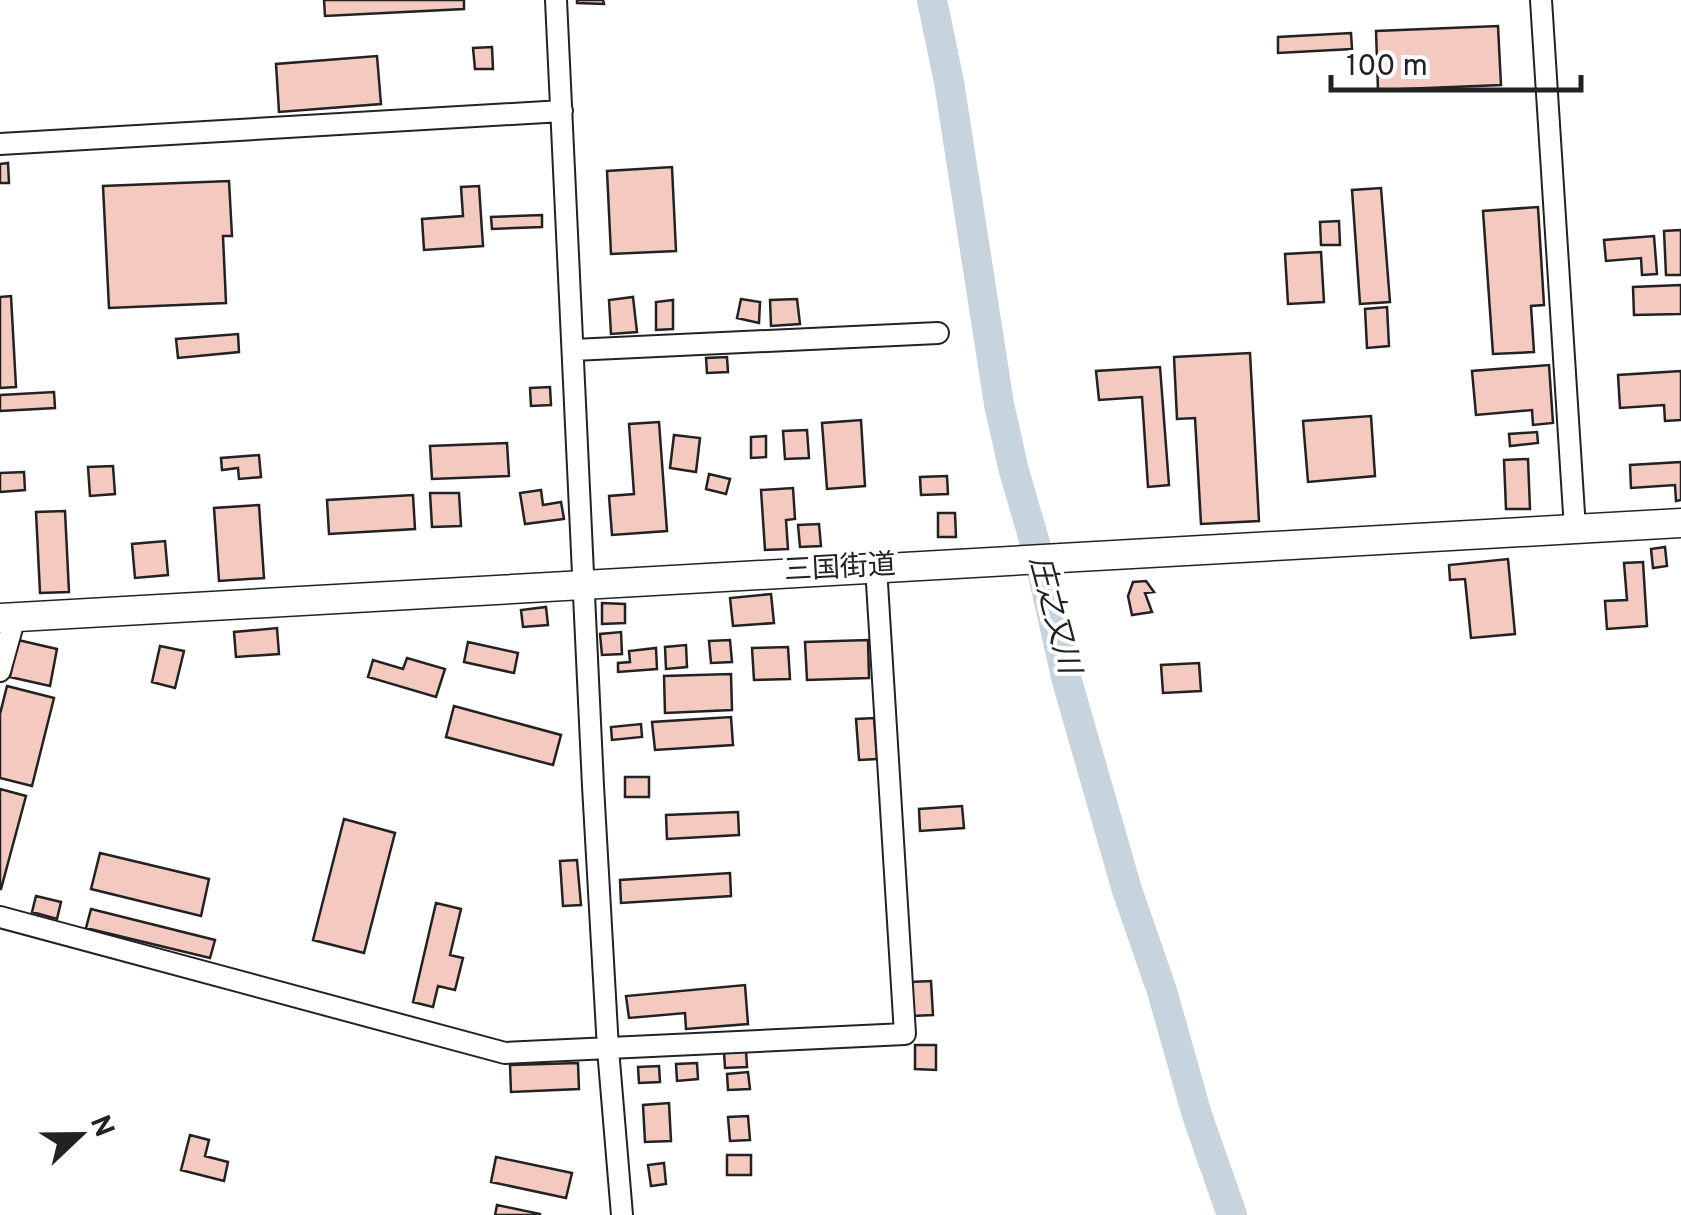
<svg xmlns="http://www.w3.org/2000/svg" width="1681" height="1215" font-family="Overpass,'Noto Sans JP',sans-serif">
<rect width="100%" height="100%" fill="#fff"/>
<g fill="none" stroke-linecap="round" stroke-linejoin="round">
<path stroke="#c7d3dd" stroke-width="30" d="M 932,0 L 949,82 L 999,404 L 1014,471 L 1039,557 L 1067,681 L 1127,890 L 1162,991 L 1197,1115 L 1232,1215"/>
</g>
<path fill="#f3c9c0" stroke="#222" stroke-width="2.5" d="M 324,0 L 464,0 L 464,9 L 325,16 Z
M 577,0 L 603,0 L 604,4 L 577,3 Z
M 1498,26 L 1501,85 L 1378,90 L 1376,31 Z
M 1351,33 L 1352,49 L 1278,53 L 1278,37 Z
M 492,47 L 493,69 L 475,69 L 473,48 Z
M 377,56 L 381,104 L 279,112 L 276,64 Z
M 8,163 L 9,183 L 0,183 L 0,164 Z
M 672,167 L 676,251 L 611,254 L 607,171 Z
M 229,181 L 232,236 L 223,236 L 226,303 L 109,308 L 103,186 Z
M 479,186 L 483,246 L 424,250 L 422,219 L 463,216 L 461,187 Z
M 1381,188 L 1390,302 L 1360,304 L 1352,190 Z
M 1538,207 L 1544,305 L 1531,306 L 1534,352 L 1493,354 L 1483,211 Z
M 542,215 L 542,227 L 492,229 L 491,217 Z
M 1339,221 L 1340,245 L 1321,245 L 1320,222 Z
M 1681,230 L 1681,275 L 1666,275 L 1664,231 Z
M 1654,236 L 1657,274 L 1642,275 L 1641,258 L 1606,261 L 1604,240 Z
M 1321,252 L 1324,302 L 1288,304 L 1285,254 Z
M 1681,285 L 1681,314 L 1634,315 L 1633,287 Z
M 11,296 L 16,387 L 0,388 L 0,297 Z
M 633,297 L 637,332 L 611,334 L 609,300 Z
M 741,299 L 760,302 L 759,323 L 737,318 Z
M 797,299 L 800,324 L 771,326 L 770,300 Z
M 673,300 L 673,329 L 656,330 L 656,302 Z
M 1387,307 L 1389,346 L 1367,348 L 1365,309 Z
M 238,334 L 239,352 L 178,358 L 176,339 Z
M 1250,353 L 1259,521 L 1201,524 L 1195,418 L 1177,419 L 1174,357 Z
M 727,357 L 728,372 L 707,373 L 706,358 Z
M 1549,365 L 1553,423 L 1533,425 L 1532,410 L 1476,415 L 1472,371 Z
M 1160,367 L 1169,485 L 1148,487 L 1142,397 L 1099,400 L 1096,371 Z
M 1681,371 L 1681,420 L 1665,421 L 1664,405 L 1620,408 L 1618,375 Z
M 550,387 L 551,405 L 531,406 L 530,388 Z
M 54,392 L 55,408 L 0,411 L 0,395 Z
M 1371,416 L 1375,476 L 1308,482 L 1303,421 Z
M 861,420 L 865,486 L 827,489 L 822,423 Z
M 659,422 L 667,531 L 612,535 L 609,496 L 634,494 L 629,424 Z
M 807,430 L 809,458 L 785,459 L 783,431 Z
M 1537,432 L 1538,443 L 1510,446 L 1509,434 Z
M 674,435 L 700,438 L 696,472 L 670,468 Z
M 766,436 L 766,457 L 751,458 L 751,437 Z
M 507,443 L 509,476 L 432,479 L 430,446 Z
M 259,455 L 261,477 L 239,479 L 238,468 L 222,470 L 221,458 Z
M 1528,459 L 1530,509 L 1506,509 L 1504,460 Z
M 1681,462 L 1681,500 L 1676,501 L 1675,485 L 1631,488 L 1630,465 Z
M 113,466 L 115,494 L 90,496 L 88,467 Z
M 24,472 L 25,490 L 0,492 L 0,473 Z
M 709,474 L 730,479 L 726,494 L 706,489 Z
M 947,476 L 948,494 L 921,495 L 920,477 Z
M 793,488 L 795,519 L 786,520 L 788,549 L 765,550 L 761,490 Z
M 541,490 L 543,505 L 561,502 L 564,519 L 525,524 L 520,493 Z
M 430,493 L 459,493 L 461,526 L 432,527 Z
M 413,495 L 415,529 L 329,534 L 327,500 Z
M 259,505 L 264,578 L 219,581 L 214,508 Z
M 65,511 L 69,592 L 40,593 L 36,512 Z
M 938,513 L 955,513 L 956,537 L 938,537 Z
M 819,524 L 821,546 L 800,547 L 798,525 Z
M 165,541 L 168,575 L 135,578 L 132,544 Z
M 1665,547 L 1667,566 L 1653,568 L 1651,549 Z
M 1508,559 L 1515,634 L 1471,638 L 1465,579 L 1450,580 L 1449,565 Z
M 1643,562 L 1647,626 L 1607,629 L 1605,601 L 1627,600 L 1624,563 Z
M 1146,581 L 1154,592 L 1145,593 L 1152,612 L 1132,615 L 1128,596 L 1133,582 Z
M 771,594 L 774,623 L 733,626 L 730,598 Z
M 602,603 L 625,604 L 625,623 L 602,624 Z
M 546,607 L 548,625 L 523,627 L 521,610 Z
M 277,628 L 279,654 L 236,657 L 234,632 Z
M 621,632 L 622,654 L 602,655 L 600,634 Z
M 18,640 L 57,649 L 50,686 L 10,677 Z
M 730,640 L 732,662 L 711,663 L 709,641 Z
M 868,640 L 869,678 L 807,680 L 805,642 Z
M 468,642 L 518,653 L 514,673 L 464,662 Z
M 686,645 L 687,667 L 666,669 L 665,647 Z
M 160,646 L 184,651 L 175,688 L 152,682 Z
M 788,647 L 790,679 L 754,680 L 752,648 Z
M 656,648 L 657,669 L 618,672 L 618,663 L 630,662 L 629,651 Z
M 407,658 L 445,669 L 436,697 L 368,677 L 373,660 L 403,669 Z
M 1199,663 L 1201,691 L 1163,693 L 1161,665 Z
M 731,674 L 732,710 L 665,713 L 664,676 Z
M 7,686 L 54,698 L 32,786 L 0,778 L 0,714 Z
M 454,706 L 561,735 L 553,765 L 446,737 Z
M 731,717 L 733,745 L 655,750 L 652,722 Z
M 874,718 L 877,759 L 859,760 L 856,719 Z
M 641,724 L 642,737 L 612,740 L 611,727 Z
M 625,777 L 649,777 L 649,797 L 625,797 Z
M 0,789 L 26,796 L 1,889 L 0,889 Z
M 962,806 L 964,828 L 920,831 L 919,809 Z
M 738,812 L 739,835 L 667,839 L 666,815 Z
M 344,819 L 395,833 L 364,953 L 313,940 Z
M 100,853 L 209,879 L 201,916 L 91,889 Z
M 577,860 L 581,905 L 563,906 L 560,861 Z
M 730,873 L 731,896 L 621,903 L 620,880 Z
M 36,896 L 61,902 L 57,919 L 32,912 Z
M 436,903 L 461,909 L 450,955 L 463,958 L 455,990 L 438,986 L 433,1007 L 413,1002 Z
M 91,909 L 215,940 L 210,958 L 86,928 Z
M 931,981 L 933,1015 L 912,1016 L 910,982 Z
M 745,985 L 748,1024 L 686,1029 L 685,1013 L 629,1018 L 626,996 Z
M 915,1045 L 936,1045 L 936,1070 L 915,1069 Z
M 746,1051 L 747,1067 L 725,1068 L 724,1052 Z
M 578,1063 L 579,1089 L 511,1092 L 510,1065 Z
M 697,1063 L 698,1079 L 677,1081 L 676,1064 Z
M 659,1066 L 660,1082 L 639,1083 L 638,1067 Z
M 748,1072 L 750,1089 L 728,1090 L 727,1074 Z
M 669,1103 L 671,1141 L 645,1142 L 643,1105 Z
M 748,1116 L 750,1140 L 730,1141 L 728,1117 Z
M 190,1135 L 209,1140 L 205,1156 L 228,1162 L 224,1181 L 181,1170 Z
M 727,1155 L 751,1155 L 751,1175 L 727,1175 Z
M 496,1157 L 572,1173 L 566,1198 L 491,1182 Z
M 664,1163 L 666,1184 L 651,1186 L 648,1165 Z
M 497,1205 L 540,1214 L 540,1215 L 495,1215 Z"/>
<g fill="none" stroke-linecap="round" stroke-linejoin="round">
<g stroke="#222" stroke-width="24">
<path id="minor" d="M 556,0 L 593,786 L 608,1049 L 622,1215
M 1541,0 L 1575,529
M 0,144 L 562,111
M 573,350 L 938,333
M 0,671 L 15,617
M 0,917 L 505,1053 L 905,1034 L 876,567"/>
</g>
<g stroke="#222" stroke-width="31">
<path id="highway" d="M 0,618 L 1681,523"/>
</g>
<use href="#minor" stroke="#fff" stroke-width="20"/>
<use href="#highway" stroke="#fff" stroke-width="28"/>
</g>
<g text-anchor="middle" dominant-baseline="central" stroke-width="8" stroke-linejoin="round" paint-order="stroke">
<g font-size="28" fill="#222" stroke="#fff">
<text transform="translate(840 569) rotate(-3)">三国街道</text>
</g>
<g font-size="30" font-style="italic" fill="#222" stroke="#fff">
<text transform="translate(1053 615) rotate(75)">庄之又川</text>
</g>
</g>
<g transform="translate(80 1135) rotate(68)" stroke="#ffffff" stroke-width="8" paint-order="stroke">
<path d="M0-8L18 38L0 25L-18 38Z" fill="#222222"/>
<text y="-15" font-size="28" font-weight="bold" text-anchor="middle" fill="#222222">N</text>
</g>
<path d="M1331 75v15h250v-15" fill="none" stroke="#222222" stroke-width="5"/>
<text x="1346" y="75" font-size="30" fill="#222222" stroke="#ffffff" stroke-width="8" paint-order="stroke">100 m</text>
</svg>
